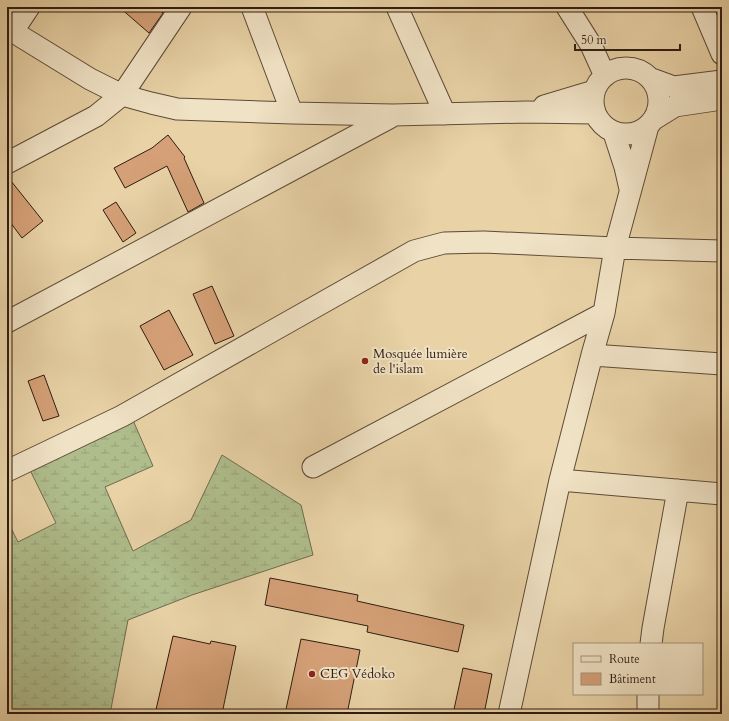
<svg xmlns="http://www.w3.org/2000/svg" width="729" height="721" font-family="Cardo,serif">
<defs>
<pattern id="wetland-marsh" width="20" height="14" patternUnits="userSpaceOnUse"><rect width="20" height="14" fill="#afbd8c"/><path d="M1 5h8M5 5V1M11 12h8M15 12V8" fill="none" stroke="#97a278"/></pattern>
</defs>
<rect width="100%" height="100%" fill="#e8d2a6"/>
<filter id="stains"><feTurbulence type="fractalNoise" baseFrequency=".005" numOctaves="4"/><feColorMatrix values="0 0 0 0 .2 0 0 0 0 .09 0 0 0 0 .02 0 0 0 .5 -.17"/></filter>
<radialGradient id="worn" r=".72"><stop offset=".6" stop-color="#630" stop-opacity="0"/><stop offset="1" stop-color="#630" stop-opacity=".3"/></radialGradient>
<path fill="url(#wetland-marsh)" stroke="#6f6c4f" d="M 132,418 L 153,466 L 105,487 L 133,551 L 191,520 L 222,455 L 301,505 L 313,555 L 192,595 L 128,620 L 110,714 L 7,714 L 7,520 L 18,542 L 56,523 L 28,466 Z"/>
<path fill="#d5a077" stroke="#2f1c12" d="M 119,7 L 156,7 L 163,13 L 149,33 Z
M 168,135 L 185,157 L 184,158 L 204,203 L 188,212 L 167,166 L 125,188 L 114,168 L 152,148 Z
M 7,176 L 43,221 L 22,238 L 7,218 Z
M 116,202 L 136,233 L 123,242 L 103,210 Z
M 212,286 L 234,336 L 215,344 L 193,294 Z
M 169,310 L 193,355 L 164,370 L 140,326 Z
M 44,375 L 59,416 L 43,421 L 28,381 Z
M 270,578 L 358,595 L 357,601 L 464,625 L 458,652 L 367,632 L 368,626 L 265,605 Z
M 173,636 L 210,644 L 211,641 L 236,646 L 222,714 L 155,714 Z
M 301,639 L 360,650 L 347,714 L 285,714 Z
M 463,668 L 492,674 L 484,714 L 453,714 Z"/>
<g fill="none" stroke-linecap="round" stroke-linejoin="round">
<g stroke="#5d4a37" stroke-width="23">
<path id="minor" d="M 252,7 L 292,113
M 397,7 L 445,114
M 567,7 L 591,45 L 605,76
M 702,7 L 722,54
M 7,28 L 90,79 L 122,95 L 151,103 L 177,109 L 292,113 L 393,115 L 526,112 L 595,113
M 13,31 L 29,7
M593 101a33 33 0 1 1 66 0a33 33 0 1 1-66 0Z
M 652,79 L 674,87 L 722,81
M 544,106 L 594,91
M 654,119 L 675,106 L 722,99
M 614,133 L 625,167 L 630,189
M 7,163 L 96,116 L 122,95 L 181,7
M 7,322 L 391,117
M 592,355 L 722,364
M 313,467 L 604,313
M 7,471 L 122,416 L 414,251 L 444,243 L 484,242 L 615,248 L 722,251
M 560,480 L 722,494
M 651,644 L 653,628 L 678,490
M 509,714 L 560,480 L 592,355 L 604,313 L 615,248 L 648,126
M 648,714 L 648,694"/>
</g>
<use href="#minor" stroke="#f0e2c5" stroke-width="21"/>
</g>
<g fill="#8f2418" stroke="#f0e2c5" stroke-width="1.5">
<circle cx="365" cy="361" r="4"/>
<circle cx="312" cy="674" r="4"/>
</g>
<g text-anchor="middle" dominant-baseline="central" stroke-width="4" stroke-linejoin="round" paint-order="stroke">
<g font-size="13" fill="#2f1c12" stroke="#f0e2c5" text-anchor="start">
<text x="373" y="354">Mosquée lumière<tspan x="373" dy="15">de l'islam</tspan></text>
<text x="320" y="674">CEG Védoko</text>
</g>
</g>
<rect width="729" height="721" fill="none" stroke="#e8d2a6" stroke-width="24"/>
<rect x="8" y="8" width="713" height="705" fill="none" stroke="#2f1c12" stroke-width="2"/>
<rect x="12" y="12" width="705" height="697" fill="none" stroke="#2f1c12"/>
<rect x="573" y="643" width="130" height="52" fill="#f0e2c5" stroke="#a3937d"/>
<rect x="581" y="656" width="20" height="6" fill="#f0e2c5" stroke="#a3937d"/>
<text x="609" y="663" font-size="12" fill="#2f1c12">Route</text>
<rect x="581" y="673" width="20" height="12" fill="#d5a077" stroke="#a3937d"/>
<text x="609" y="683" font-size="12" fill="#2f1c12">Bâtiment</text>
<path d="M575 44v6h105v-6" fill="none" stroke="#2f1c12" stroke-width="2"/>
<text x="581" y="44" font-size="12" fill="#2f1c12" stroke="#f0e2c5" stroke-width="3" paint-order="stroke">50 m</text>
<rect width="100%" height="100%" filter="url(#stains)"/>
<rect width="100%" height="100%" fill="url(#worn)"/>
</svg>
